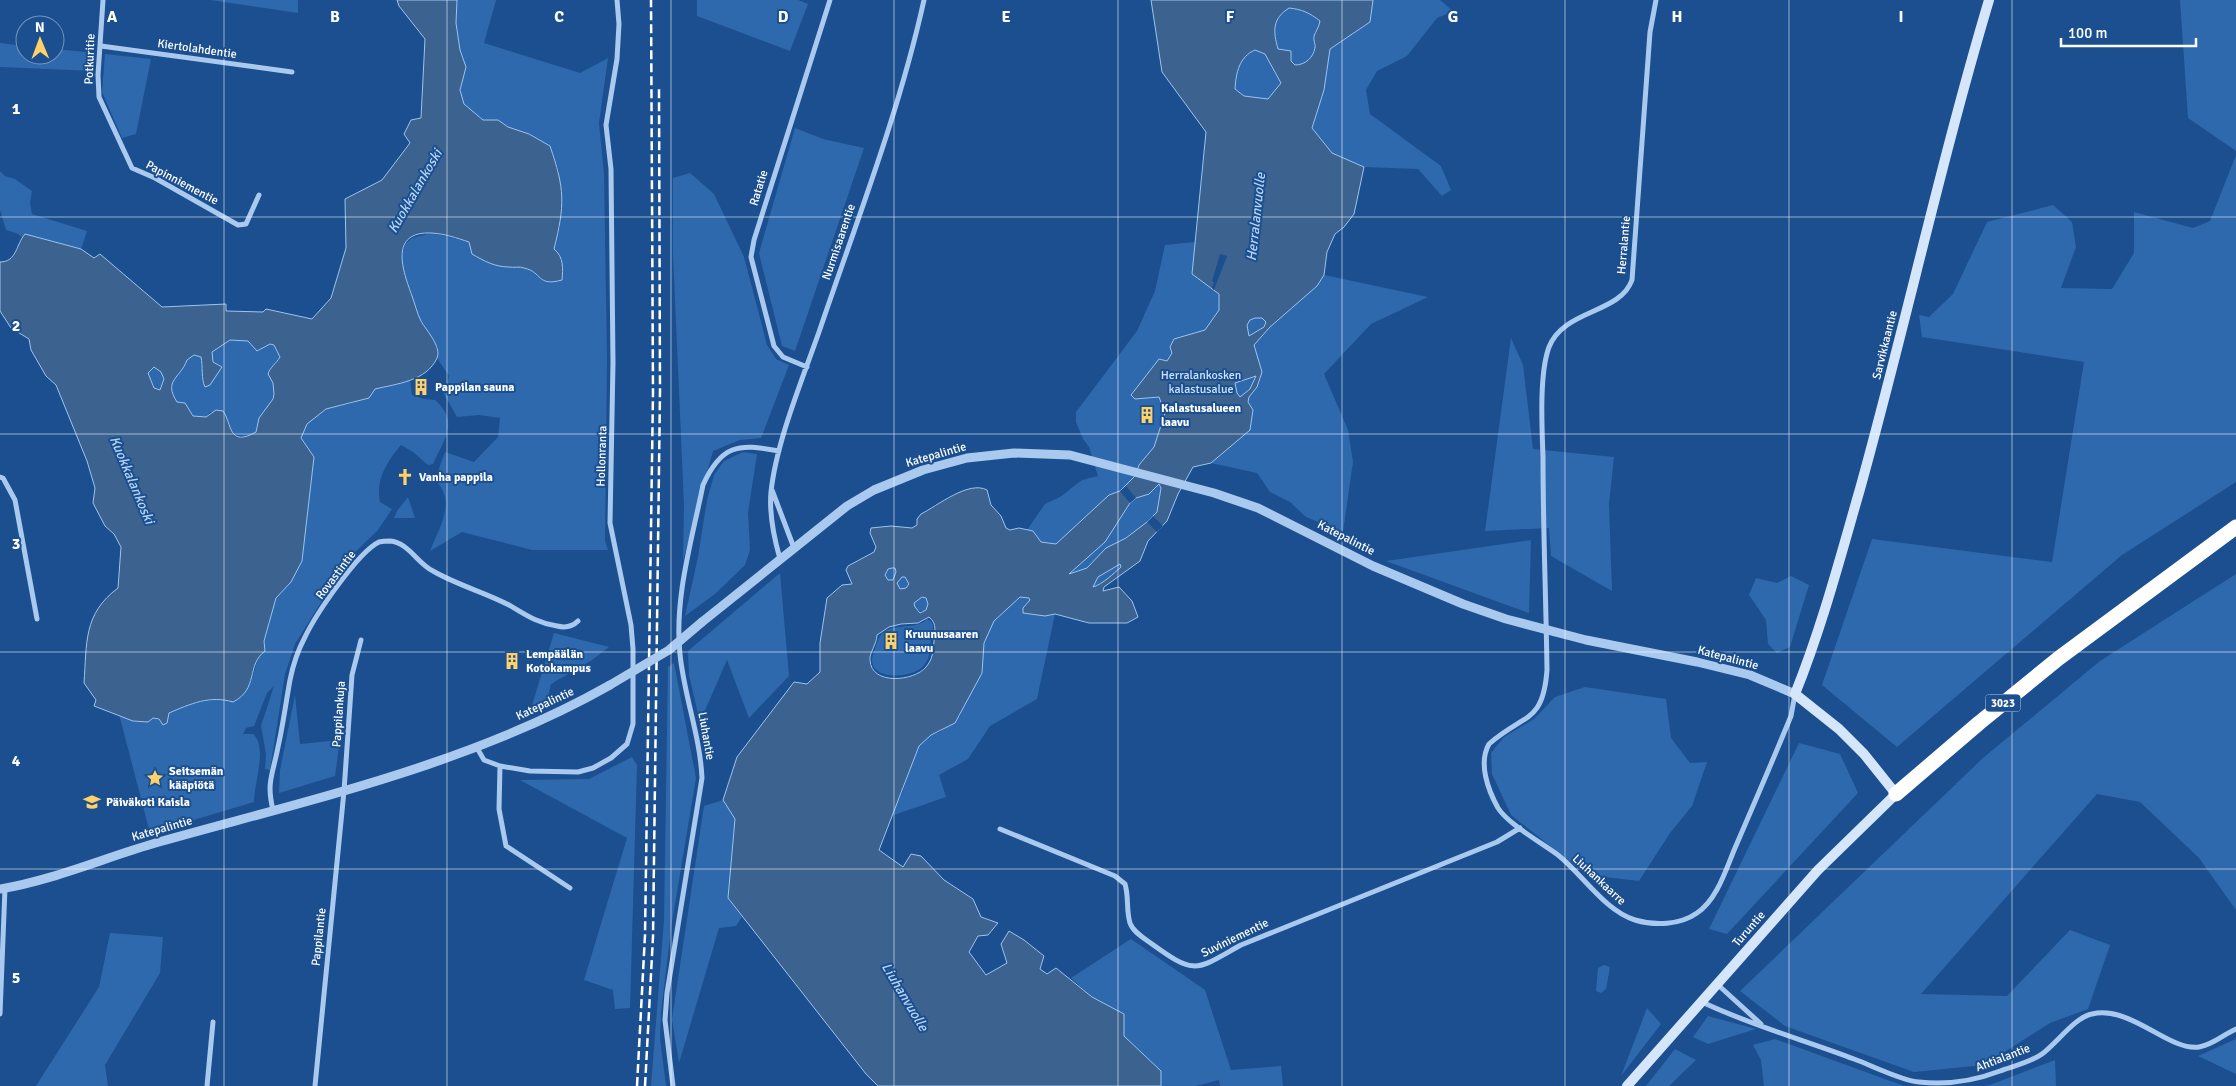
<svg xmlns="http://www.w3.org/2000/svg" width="2236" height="1086" font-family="Signika,sans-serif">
<rect width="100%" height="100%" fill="#1b4f8f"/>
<path fill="#2e69ad" d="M 210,0 L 298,0 L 298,13 Z
M 457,0 L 496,0 L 484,43 L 580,73 L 608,58 L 599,123 L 604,174 L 607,357 L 605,541 L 608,550 L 532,550 L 462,532 L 430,551 C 439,528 456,503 437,482 L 437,474 L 445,452 L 474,462 L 498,437 L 500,418 L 479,415 L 457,417 L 444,394 L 449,376 L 437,358 L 438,348 L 420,319 L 404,276 L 401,260 L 405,244 L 412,238 L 431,233 L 470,242 L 507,267 L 524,267 L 535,273 L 543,281 L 554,250 L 560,226 L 559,171 L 550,146 L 529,134 L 508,127 L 498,120 L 483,120 L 464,104 L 460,90 L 466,67 L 460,50 L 456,23 Z
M 697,0 L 798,0 L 808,4 L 790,51 L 697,16 Z
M 1373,0 L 1440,0 L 1453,11 L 1437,18 L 1407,56 L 1377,71 L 1366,90 L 1370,114 L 1441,166 L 1451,190 L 1442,196 L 1418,169 L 1364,167 L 1332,153 L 1312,128 L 1324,90 L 1330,49 L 1370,22 Z
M 2180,0 L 2236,0 L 2236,151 L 2188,118 Z
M 1289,8 C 1301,9 1310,13 1320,21 C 1319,27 1316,31 1314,36 C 1313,40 1316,45 1315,48 C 1313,58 1305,65 1295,65 L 1283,50 L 1278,49 C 1273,31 1272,19 1289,8 Z
M 0,43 L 25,46 L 25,55 L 55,55 L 55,49 L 96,53 L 94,71 L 0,67 Z
M 1255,50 L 1265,54 L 1281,83 L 1268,99 L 1244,96 L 1235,89 C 1236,73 1239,56 1255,50 Z
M 105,54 L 151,59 L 136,134 L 122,138 L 102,92 Z
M 795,128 L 823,139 L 864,148 L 795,351 L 782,346 L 759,253 Z
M 2236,155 L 2236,482 L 2122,555 L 1897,747 L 1822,685 L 1872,539 L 2052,562 L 2084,362 L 1922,337 L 1919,315 L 1929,317 L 1953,294 L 1987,222 L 2053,205 L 2072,222 L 2076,247 L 2061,288 L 2112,289 L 2134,253 L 2134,212 L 2193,228 L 2210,221 Z
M 0,171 L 5,176 L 15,179 L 32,191 L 30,203 L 32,214 L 87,231 L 81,249 L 25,234 L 22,237 L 16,233 L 6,230 L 0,210 Z
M 690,173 L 714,194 L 744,257 L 767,345 L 776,359 L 789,365 L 761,438 L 740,440 L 713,451 L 683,561 L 684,505 L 673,254 L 673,178 Z
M 1195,242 L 1317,286 L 1324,275 L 1428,297 L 1371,324 L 1324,374 L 1348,430 L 1353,462 L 1343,532 L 1306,517 L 1290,502 L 1270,492 L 1257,473 L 1211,463 L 1193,467 L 1178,494 L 1167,521 L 1148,541 L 1140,561 L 1104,587 L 1102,591 L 1059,579 L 1041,542 L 1033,531 L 1027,530 L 1045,504 L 1060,497 L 1082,480 L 1098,476 L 1089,447 L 1083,439 L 1076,422 L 1076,412 L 1137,331 L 1155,291 L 1165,245 Z
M 1511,338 L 1523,365 L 1533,449 L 1614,457 L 1609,504 L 1612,591 L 1551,556 L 1549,528 L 1485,531 Z
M 230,340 L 248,341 L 259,351 C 264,346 267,343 274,345 L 280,357 L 273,366 C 273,376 277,390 272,399 C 265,414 260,413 256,432 C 240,441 227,434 226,415 L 210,412 L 206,417 L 193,416 L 185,403 L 177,402 C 163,380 180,379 187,360 L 194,355 L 201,357 L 203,384 L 218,364 L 213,362 L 211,358 L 212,352 Z
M 154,367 L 161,372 L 164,379 L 160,390 L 154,388 L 148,373 Z
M 410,380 L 412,395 L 424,399 L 435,400 C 460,422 444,439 433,464 L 428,465 L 413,452 L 401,445 C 387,461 375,481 380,502 L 392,509 L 378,530 L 348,559 L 295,644 L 285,674 L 270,770 L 265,769 L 266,754 L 261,726 L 274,686 L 267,693 L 254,726 L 246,728 L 243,734 L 253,734 C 268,746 254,783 254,802 L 150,833 L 119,714 L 133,721 L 148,722 L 153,718 L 167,723 L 169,713 C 198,700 207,700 239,699 C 255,686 253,662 265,646 L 264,641 L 276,598 L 291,582 L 302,561 L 314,457 L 301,438 C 303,426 314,415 325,409 C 333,405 346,406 355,402 C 363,398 368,392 375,389 C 387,385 398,385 410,380 Z
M 743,452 L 757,454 L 748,513 L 750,550 L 745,565 L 715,594 L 685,616 L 698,557 L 707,500 L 714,475 L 724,461 Z
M 408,497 L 415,518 L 394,518 L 397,511 Z
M 1531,540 L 1529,613 L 1386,561 Z
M 892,568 L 895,568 L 896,572 L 893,580 L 888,580 L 885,575 L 888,569 Z
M 780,573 L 789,676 L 749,718 L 727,660 L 700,722 L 689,675 L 688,651 Z
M 2236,574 L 2236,910 L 2199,858 L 2140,802 L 2097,794 L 1921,994 L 2007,996 L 2070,930 L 2110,945 L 2088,1009 L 2050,1023 L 1984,1065 L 1914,1072 L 1785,1026 L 1740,991 L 1983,758 L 2100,661 Z
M 1791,576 L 1809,585 L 1790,647 L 1777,653 L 1768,644 L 1766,620 L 1749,595 L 1756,578 L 1777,583 Z
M897 583a6 6 0 1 1 12 0a6 6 0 1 1-12 0Z
M914 604a7 7 0 1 1 14 0a7 7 0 1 1-14 0Z
M 1020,597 L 1029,598 L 1045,616 L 1055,614 L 1037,699 L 990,726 L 968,759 L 939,775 L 946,797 L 891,816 L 903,791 L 910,767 L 919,746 L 931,735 L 940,732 L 960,716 L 963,705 L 973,689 L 984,643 L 991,627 L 994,621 Z
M 927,619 C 936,623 933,630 931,639 C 930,648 931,655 925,664 C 916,678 872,682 872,660 C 872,655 877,643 879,638 C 888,620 915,632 927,619 Z
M 554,633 L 609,647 L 592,660 L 551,684 L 546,705 L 530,712 Z
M 674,663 L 696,778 L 672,922 L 661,1012 L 660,1039 L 666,1086 L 651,1086 L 664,920 L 668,667 Z
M 1585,687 L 1666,699 L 1671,738 L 1690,763 L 1707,762 L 1692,806 L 1670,833 L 1639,881 L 1587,875 L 1511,815 L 1492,774 L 1491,753 L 1504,737 L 1534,719 L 1555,697 Z
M 295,695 L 300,744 L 340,740 L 335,776 L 279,793 L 280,770 Z
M 1799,743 L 1840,754 L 1858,793 L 1727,934 L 1709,929 Z
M 632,757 L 637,765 L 630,1008 L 615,1009 L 613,990 L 584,980 L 627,838 L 520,780 L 589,779 Z
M 723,800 L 735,819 L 728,898 L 742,917 L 736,926 L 719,928 L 679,1063 L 672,1019 L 704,806 Z
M 110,933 L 163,937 L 160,973 L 105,1065 L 108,1086 L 36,1086 L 99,987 Z
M 1131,939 L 1205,990 L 1231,1070 L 1281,1066 L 1283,1086 L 1220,1086 L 1219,1080 L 1196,1086 L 1161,1086 L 1161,1071 L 1124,1036 L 1124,1014 L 1092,997 L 1071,978 Z
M 1604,965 L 1610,967 L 1606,989 L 1601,993 L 1596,991 L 1598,968 Z
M 1647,1008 L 1661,1024 L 1621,1076 Z
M 1708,1016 L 1756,1029 L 1708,1044 L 1693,1037 Z
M 1775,1039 L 1904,1086 L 1764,1086 L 1761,1060 L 1753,1045 Z
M 2236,1039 L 2236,1074 L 2198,1056 Z
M 1675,1049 L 1696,1060 L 1669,1086 L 1646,1086 Z
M 2055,1060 L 2056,1086 L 1983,1086 L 1990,1085 Z"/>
<path fill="#3c6290" stroke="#9cc4f0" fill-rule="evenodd" d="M 397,0 L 457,0 L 456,23 L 460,50 L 466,67 L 460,90 L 464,104 L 483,120 L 498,120 L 508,127 L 529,134 L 550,146 C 565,189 565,205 554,249 C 564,257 563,269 562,280 C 536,287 543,272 524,268 C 520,266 513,268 509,267 C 495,267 484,261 472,254 L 469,242 C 457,238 445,234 432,233 C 388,231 403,271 412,296 C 415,304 417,313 421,321 C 426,330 442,347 437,358 C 427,381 396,384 375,389 L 369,398 L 326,409 L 307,424 L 301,438 L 314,457 L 302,561 L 291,582 L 276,598 L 264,641 L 265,651 C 246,665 259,689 233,702 C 210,695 190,704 169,713 L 167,723 L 163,725 L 159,719 L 153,718 L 148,722 L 133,721 L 94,706 L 96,700 L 84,683 C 87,643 83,614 118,588 L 121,547 L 114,534 L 105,526 L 93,503 L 95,488 L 87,461 L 56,385 L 46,376 L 31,350 L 29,339 L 11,328 L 0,311 L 0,262 C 17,262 16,244 25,234 L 81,249 L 94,258 L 100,254 L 162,307 L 226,304 L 226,311 L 263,312 L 266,309 L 312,319 L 331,298 L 346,248 L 345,199 L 382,180 L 410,143 L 404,134 L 411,120 L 421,118 L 425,39 L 399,6 ZM 230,340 L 248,341 L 257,351 L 270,344 L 274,345 L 280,357 C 276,364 270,367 268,374 L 273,383 L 274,394 L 273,399 L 259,418 L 256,432 C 228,448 232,423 223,411 L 216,410 L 206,417 L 193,416 L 185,403 L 177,402 C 163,380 180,379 187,360 L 194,355 L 201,357 C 203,366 201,379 205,387 L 210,385 L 222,367 L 213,362 L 212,352 ZM 154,367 L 161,372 L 164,379 L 160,390 L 154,388 L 148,373 Z
M 1151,0 L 1373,0 L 1370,22 L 1330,49 L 1324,90 L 1312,128 L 1332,153 L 1364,167 L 1354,214 L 1344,227 L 1335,234 L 1327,252 L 1324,275 L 1317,286 L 1270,327 L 1254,345 L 1262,372 L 1257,387 L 1249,397 L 1248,402 L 1253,410 L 1250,430 L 1211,463 L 1193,467 L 1178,494 L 1167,521 L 1148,541 L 1140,561 L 1104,587 L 1103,591 L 1119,587 L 1132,601 L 1138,617 L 1127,623 L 1089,623 L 1055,614 L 1045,616 L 1023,613 L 1023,608 L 1030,600 L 1029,598 L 1020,597 L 994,621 L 984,643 L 982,673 L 955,723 L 931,735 L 919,746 L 879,850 L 903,867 L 911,854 L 921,856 L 944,880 L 973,899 L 981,917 L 998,923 L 988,935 L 978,936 L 969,952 L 986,975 L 1007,963 L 1001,944 L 1009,931 L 1024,940 L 1044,956 L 1040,969 L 1047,974 L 1056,968 L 1092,997 L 1124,1014 L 1124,1036 L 1161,1071 L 1161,1086 L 878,1086 L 866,1074 L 728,898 L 735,819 L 723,800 L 737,757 L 794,682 L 807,684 L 820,672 L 820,643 L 827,598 L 842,585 L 852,584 L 846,570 L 848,566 L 874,552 L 876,547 L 870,533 L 871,528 L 891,526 L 912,528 L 917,525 L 917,519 L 921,514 C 937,506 969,480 987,490 L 991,505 L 1001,516 L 1006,528 L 1010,530 L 1019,528 L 1033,531 L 1041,542 L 1056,544 L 1109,495 L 1120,491 L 1135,476 L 1139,465 L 1154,447 L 1165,413 L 1159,397 L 1135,399 L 1131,395 L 1159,359 L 1167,361 L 1172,353 L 1170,347 L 1174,339 L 1205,330 L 1219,310 L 1219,294 L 1192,274 L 1206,132 L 1162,72 ZM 1289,8 C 1301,9 1310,13 1320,21 C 1319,27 1316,31 1314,36 C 1313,40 1316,45 1315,48 C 1313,58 1305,65 1295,65 L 1291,61 L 1291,51 L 1278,49 C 1273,31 1272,19 1289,8 ZM 1255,50 L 1265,54 L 1281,83 L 1268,99 L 1244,96 L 1235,89 C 1236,73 1239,57 1255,50 ZM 1255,318 L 1262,318 L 1266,322 L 1264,327 L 1249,336 L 1247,325 L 1250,320 ZM 1256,376 L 1250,389 L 1240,397 L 1237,393 L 1235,383 ZM 1159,484 L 1161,488 L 1157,512 L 1147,522 L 1126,538 L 1106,548 L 1087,568 L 1069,574 L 1105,542 L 1130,503 L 1136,498 L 1149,494 ZM 1120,564 L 1121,567 C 1113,574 1103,584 1093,587 L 1098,577 ZM 892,568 L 895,568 L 896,572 L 893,580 L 888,580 L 885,575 L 888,569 ZM 902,577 L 905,577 L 909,584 L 906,588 L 900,589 L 897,583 ZM 922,597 L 926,598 L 928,604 L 926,610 L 920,613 L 915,607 L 914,603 ZM 929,617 C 938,624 934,632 934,641 C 933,651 933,659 926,667 C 915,681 871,686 870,660 C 869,653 877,644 877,635 L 889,627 L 901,624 L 918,623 Z"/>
<path fill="#1b4f8f" d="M 1220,254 L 1227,256 L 1214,290 L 1212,288 L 1214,282 L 1212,281 Z
M 1126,486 L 1136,498 L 1130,503 L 1120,491 Z
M 1153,516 L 1163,526 L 1157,532 L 1147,522 Z"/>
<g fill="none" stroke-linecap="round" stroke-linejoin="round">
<path stroke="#a9c9ee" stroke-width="5" d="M 103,0 L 98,75 L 99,97 L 132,168 L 155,178 L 238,225 L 246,224 L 259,195
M 1656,0 L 1650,32 L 1632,280 C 1620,314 1564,309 1549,347 C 1539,374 1542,428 1543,457 C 1543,528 1546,599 1547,670 C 1543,724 1524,713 1489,744 C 1478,763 1488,790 1498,808 C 1508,824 1542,843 1558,855 C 1582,874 1605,911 1635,920 C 1655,926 1680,925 1697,913 C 1717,900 1726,869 1735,848 C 1754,804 1773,760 1791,716 L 1795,694
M 101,46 L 292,72
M 807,367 L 783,357 L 774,346 L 751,257 L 754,240 L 830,0
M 0,477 L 3,478 L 15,500 L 37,619
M 772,490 L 794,548
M 780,559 C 774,538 769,514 771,492 C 776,443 802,380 819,332 C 856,223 899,113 924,0
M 477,748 L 484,760 L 500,766 L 530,771 L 578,772 L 593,768 L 611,758 L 627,744 L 633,724 L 633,649 L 631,625 L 610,523 L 613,363 L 611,169 L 606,125 L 617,59 L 619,24 L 617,0
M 500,766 L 499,809 L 506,846 L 570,888
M 273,810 C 266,782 273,774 278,747 C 283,725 286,702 290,680 C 293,665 298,650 305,637 C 316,614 358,552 379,542 C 383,541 387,541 390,541 C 408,542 418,564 433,571 C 457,585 484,592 509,605 C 526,615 537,623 557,626 C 565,628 572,627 578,621
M 1000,829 L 1115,876 L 1125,884 C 1129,897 1126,910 1130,923 C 1133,932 1144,938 1152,944 C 1196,976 1196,970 1241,945 L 1497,842 L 1520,828
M 1717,984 L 1761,1024
M 1702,1002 C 1750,1025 1804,1040 1854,1059 C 1871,1065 1902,1081 1919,1082 C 1947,1085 1974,1081 2000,1071 C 2014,1066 2031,1062 2042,1054 C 2057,1043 2075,1017 2092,1014 C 2131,1005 2168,1051 2199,1047 C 2213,1045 2224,1034 2236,1029
M 0,1014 L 5,888
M 207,1086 L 213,1022
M 315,1086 L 344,791 L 352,675 L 361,640
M 673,1086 L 665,1020 L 667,993 L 702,778 C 700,735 684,696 680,654 C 674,598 692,540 703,485 C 721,445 738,443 779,451"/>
<path stroke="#a9c9ee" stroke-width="9" d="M 702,622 L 847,506 L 874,490 L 923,470 L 967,458 L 1014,453 L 1070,455 L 1214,493 L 1258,508 L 1373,566 L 1463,604 L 1506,619 L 1586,640 L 1697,662 L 1750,675 L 1795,694
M 0,889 C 54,880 106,857 159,842 C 312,799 471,764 610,685"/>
<path stroke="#d6e6fa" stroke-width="10" d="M 1627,1086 L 1818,870 L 1896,794 L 1864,754 L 1839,729 L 1795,694 C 1822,627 1840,558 1860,489 C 1905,327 1941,161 1989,0"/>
<path stroke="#fff" stroke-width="15" d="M 1896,794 L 1979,723 L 2059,658 L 2236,527"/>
<path stroke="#fff" stroke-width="2.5" stroke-dasharray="9 4" stroke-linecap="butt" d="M 637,1086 L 645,935 L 653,393 L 651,0
M 645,1086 L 653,937 L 660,391 L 659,89"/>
<path stroke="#a9c9ee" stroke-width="9" d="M 610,685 L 669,650 L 702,622"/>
</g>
<path fill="none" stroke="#fff" stroke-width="1" stroke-opacity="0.55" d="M 224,0 L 224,1086M 447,0 L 447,1086M 671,0 L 671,1086M 894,0 L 894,1086M 1118,0 L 1118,1086M 1342,0 L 1342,1086M 1565,0 L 1565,1086M 1789,0 L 1789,1086M 2012,0 L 2012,1086M 0,217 L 2236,217M 0,434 L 2236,434M 0,652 L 2236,652M 0,869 L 2236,869"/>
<defs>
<g id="building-bare" transform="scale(1.35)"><path d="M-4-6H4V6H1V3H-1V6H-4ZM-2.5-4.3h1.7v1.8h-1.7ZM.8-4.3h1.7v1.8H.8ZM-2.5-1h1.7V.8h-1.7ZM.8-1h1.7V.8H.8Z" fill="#ffd166" stroke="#1b4f8f" stroke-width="2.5" paint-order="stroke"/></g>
<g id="church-bare" transform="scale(1.35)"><path d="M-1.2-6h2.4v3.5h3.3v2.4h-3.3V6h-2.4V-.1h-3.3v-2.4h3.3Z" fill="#ffd166" stroke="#1b4f8f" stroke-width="2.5" paint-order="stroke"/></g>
<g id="sight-bare" transform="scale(1.35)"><path d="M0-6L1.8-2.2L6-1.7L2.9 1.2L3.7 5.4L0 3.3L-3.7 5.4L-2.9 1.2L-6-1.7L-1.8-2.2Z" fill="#ffd166" stroke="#1b4f8f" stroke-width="2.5" paint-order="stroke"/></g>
<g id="school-bare" transform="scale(1.35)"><path d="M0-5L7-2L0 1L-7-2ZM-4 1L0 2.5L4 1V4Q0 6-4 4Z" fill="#ffd166" stroke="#1b4f8f" stroke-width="2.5" paint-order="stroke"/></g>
</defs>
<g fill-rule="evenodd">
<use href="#building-bare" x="421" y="387"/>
<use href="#building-bare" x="1147" y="415"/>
<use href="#church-bare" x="405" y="477"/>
<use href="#building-bare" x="891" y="641"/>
<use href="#building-bare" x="512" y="661"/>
<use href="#sight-bare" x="155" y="778"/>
<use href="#school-bare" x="92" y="802"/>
</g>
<g text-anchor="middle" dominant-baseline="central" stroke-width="4" stroke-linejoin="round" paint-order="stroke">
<rect fill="#1b4f8f" stroke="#bbcadd" stroke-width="1" x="1985.5" y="694.5" width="35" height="17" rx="4"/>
<g font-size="11" font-weight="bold" fill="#fff">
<text x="2003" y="703">3023</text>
</g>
<g font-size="12" fill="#fff" stroke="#1b4f8f">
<text transform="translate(197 49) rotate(8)">Kiertolahdentie</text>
<text transform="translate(90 59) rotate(-88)">Potkuritie</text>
<text transform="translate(182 183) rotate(28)">Papinniementie</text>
<text transform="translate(759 188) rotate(-73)">Ratatie</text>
<text transform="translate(839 242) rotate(-71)">Nurmisaarentie</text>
<text transform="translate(1624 245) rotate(-85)">Herralantie</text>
<text transform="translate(1885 345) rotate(-76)">Sarvikkaantie</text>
<text transform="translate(936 455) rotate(-16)">Katepalintie</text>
<text transform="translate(602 456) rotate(-88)">Hollonranta</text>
<text transform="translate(1346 538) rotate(27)">Katepalintie</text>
<text transform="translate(336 575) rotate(-53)">Rovastintie</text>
<text transform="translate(1728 658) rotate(15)">Katepalintie</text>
<text transform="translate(545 704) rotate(-25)">Katepalintie</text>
<text transform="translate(339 714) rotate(-86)">Pappilankuja</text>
<text transform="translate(706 736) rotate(80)">Liuhantie</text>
<text transform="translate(162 829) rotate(-16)">Katepalintie</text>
<text transform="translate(1599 880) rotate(43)">Liuhankaarre</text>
<text transform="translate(1749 929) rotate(-49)">Turuntie</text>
<text transform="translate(319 937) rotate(-84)">Pappilantie</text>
<text transform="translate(1235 938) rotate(-26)">Suviniementie</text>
<text transform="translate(2003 1058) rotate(-21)">Ahtialantie</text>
</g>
<g font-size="12" fill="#cfe3fa" stroke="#1b4f8f">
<text x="1201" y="375">Herralankosken<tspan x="1201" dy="14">kalastusalue</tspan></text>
</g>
<g font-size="12" font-weight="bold" fill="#fff" stroke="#1b4f8f" text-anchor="start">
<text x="435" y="387">Pappilan sauna</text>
<text x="1161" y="408">Kalastusalueen<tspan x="1161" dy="14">laavu</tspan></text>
<text x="419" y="477">Vanha pappila</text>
<text x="905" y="634">Kruunusaaren<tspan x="905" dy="14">laavu</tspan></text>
<text x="526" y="654">Lempäälän<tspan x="526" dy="14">Kotokampus</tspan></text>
<text x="169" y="771">Seitsemän<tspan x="169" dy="14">kääpiötä</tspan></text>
<text x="106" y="802">Päiväkoti Kaisla</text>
</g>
<g font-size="14" font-style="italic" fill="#b5d3f5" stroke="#1b4f8f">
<text transform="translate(415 191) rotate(-60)">Kuokkalankoski</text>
<text transform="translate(1256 217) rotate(-84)">Herralanvuolle</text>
<text transform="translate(132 480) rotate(67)">Kuokkalankoski</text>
<text transform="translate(905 997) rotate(59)">Liuhanvuolle</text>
</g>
</g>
<g font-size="16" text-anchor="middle" font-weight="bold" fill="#fff" stroke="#1b4f8f" stroke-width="4" stroke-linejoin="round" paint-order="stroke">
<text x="112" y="22">A</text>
<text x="335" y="22">B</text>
<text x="559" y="22">C</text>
<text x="783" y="22">D</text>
<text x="1006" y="22">E</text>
<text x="1230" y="22">F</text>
<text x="1453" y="22">G</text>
<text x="1677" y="22">H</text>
<text x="1901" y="22">I</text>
<text x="16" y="114">1</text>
<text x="16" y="331">2</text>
<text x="16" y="549">3</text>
<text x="16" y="766">4</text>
<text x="16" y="983">5</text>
</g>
<g transform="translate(40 40) rotate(359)"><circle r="24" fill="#1b4f8f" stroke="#7695bc"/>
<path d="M0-4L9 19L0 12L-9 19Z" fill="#ffd166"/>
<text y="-8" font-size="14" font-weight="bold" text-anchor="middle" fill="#ffffff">N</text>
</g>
<path d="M2061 38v8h135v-8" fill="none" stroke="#ffffff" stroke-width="2.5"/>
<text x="2068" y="38" font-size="15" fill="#ffffff" stroke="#1b4f8f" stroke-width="4" paint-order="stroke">100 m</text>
</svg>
